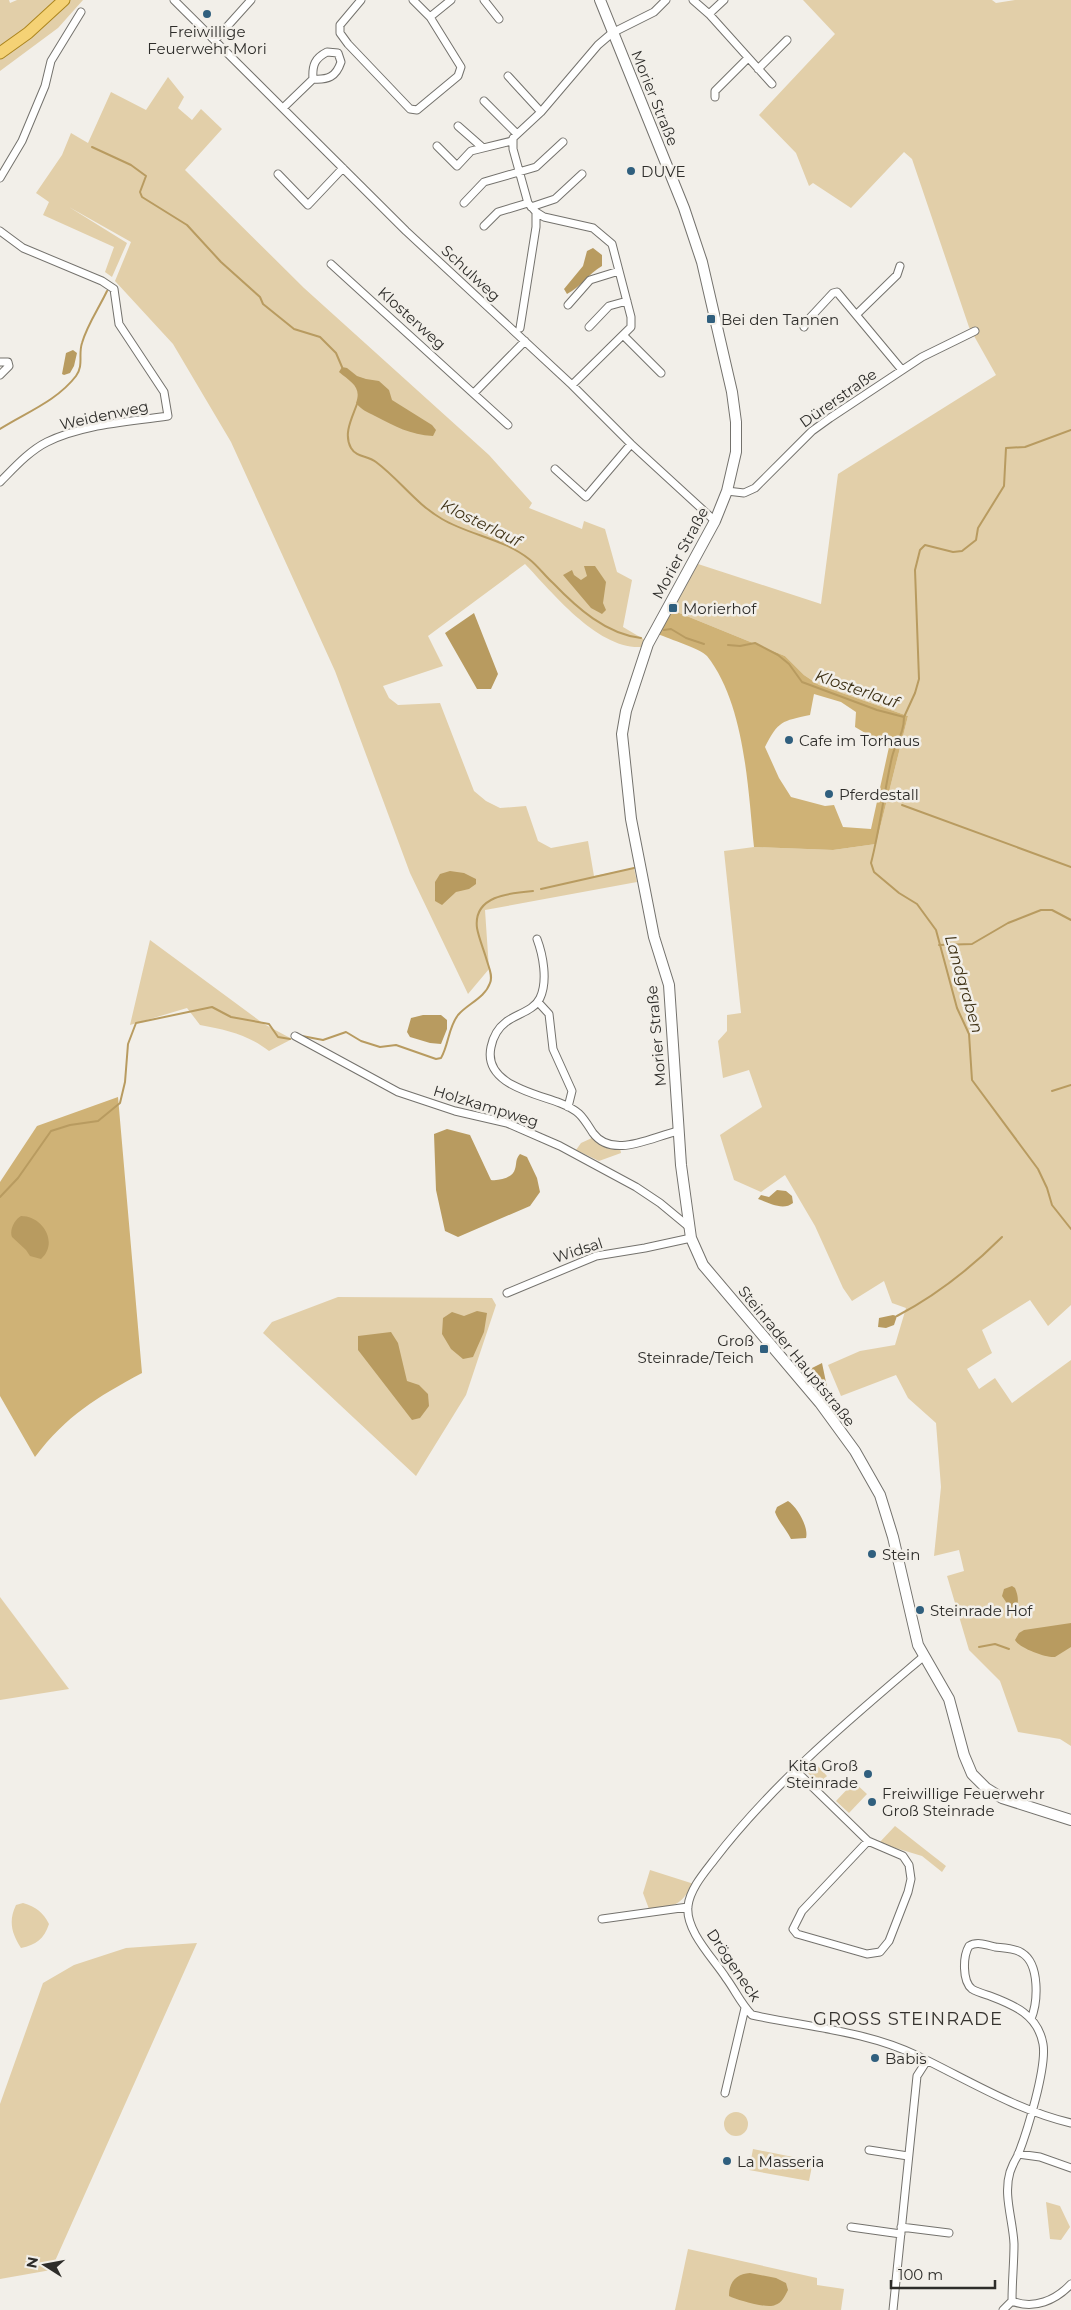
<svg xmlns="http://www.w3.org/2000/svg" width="1071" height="2310" font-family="Montserrat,sans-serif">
<rect width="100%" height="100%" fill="#f2efe9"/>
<path fill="#e2cfa9" d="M 0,0 L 9,0 L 10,3 L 17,0 L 83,0 L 58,28 L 0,71 Z
M 803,0 L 992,0 L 996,3 L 1015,0 L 1071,0 L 1071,1305 L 1048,1326 L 1030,1300 L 982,1330 L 992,1353 L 967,1369 L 979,1389 L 995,1378 L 1012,1403 L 1071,1360 L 1071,1746 L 1060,1739 L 1018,1732 L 1000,1681 L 969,1650 L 947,1576 L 964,1571 L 959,1550 L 934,1556 L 941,1487 L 936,1423 L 908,1398 L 896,1375 L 841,1396 L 828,1365 L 860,1351 L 895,1345 L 906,1308 L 892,1303 L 884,1281 L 852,1301 L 843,1288 L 815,1226 L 785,1175 L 761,1192 L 734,1180 L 720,1135 L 762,1107 L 749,1070 L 723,1078 L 718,1041 L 727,1031 L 727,1015 L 741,1013 L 724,851 L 754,847 L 833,850 L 876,844 L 908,716 L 819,685 L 804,675 L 785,656 L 672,610 L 698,564 L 821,604 L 838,474 L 996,375 L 969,327 L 912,159 L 904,152 L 851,208 L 813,183 L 809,186 L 796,153 L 759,115 L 835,34 Z
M 168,77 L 184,97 L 178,108 L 192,120 L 201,109 L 222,129 L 185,170 L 304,288 L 489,455 L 532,503 L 529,508 L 582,529 L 584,521 L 605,529 L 617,572 L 632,580 L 623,627 L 645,640 L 642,647 C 598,650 553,593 525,564 L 428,636 L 443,666 L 383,686 L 389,698 L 398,705 L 440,703 L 474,791 L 486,801 L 500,808 L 526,806 L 538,841 L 551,848 L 588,841 L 594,876 L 634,868 L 637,882 L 485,910 L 489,969 L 468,994 L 410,873 L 335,671 L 231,442 L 173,344 L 115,281 L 131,242 L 69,207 L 127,243 L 112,277 L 105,272 L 114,247 L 43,215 L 49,202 L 36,193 L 62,155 L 71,133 L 88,143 L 111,92 L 146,110 Z
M 150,940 L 264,1024 L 292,1039 L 269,1051 C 247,1034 226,1030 200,1025 L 187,1008 L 130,1025 Z
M 594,1137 L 620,1148 L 621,1153 L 599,1161 L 576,1150 L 581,1143 Z
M 338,1297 L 492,1298 L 496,1305 L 466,1395 L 416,1476 L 263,1333 L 272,1322 Z
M 0,1597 L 69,1689 L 0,1700 Z
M 815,1763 L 827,1776 L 819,1784 L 806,1771 Z
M 854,1782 L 867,1794 L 849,1813 L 836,1801 Z
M 895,1826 L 946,1866 L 942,1872 L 922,1856 L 879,1843 Z
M 650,1870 L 694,1884 C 678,1907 676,1906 649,1909 L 643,1893 Z
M 23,1903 C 36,1907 43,1912 49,1924 C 44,1939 36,1945 21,1948 C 12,1934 8,1921 16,1905 Z
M 197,1943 L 51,2270 L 0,2279 L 0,2104 L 43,1983 L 74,1965 L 126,1948 Z
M724 2124a12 12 0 1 1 24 0a12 12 0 1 1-24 0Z
M 753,2149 L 813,2161 L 809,2181 L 749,2170 Z
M 1046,2202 L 1060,2206 L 1070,2227 L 1061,2240 L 1050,2239 Z
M 688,2249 L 817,2278 L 817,2285 L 844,2289 L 841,2310 L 675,2310 Z"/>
<path fill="#cfb276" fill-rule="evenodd" d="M 672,610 L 785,656 L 804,675 L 819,685 L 908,716 L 876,844 L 833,850 L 754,847 C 748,789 745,704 707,656 C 701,649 669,639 658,634 ZM 814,694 L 841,702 L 856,712 L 855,727 L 889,747 L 871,829 L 843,827 L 834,805 L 825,806 L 791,797 L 779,778 L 765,747 C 778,721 782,721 810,715 Z
M 118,1097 L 142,1373 C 96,1398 67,1415 35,1457 L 0,1396 L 0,1182 L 37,1126 Z"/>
<path fill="#b89b60" d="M 593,248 L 602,255 L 602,266 C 588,274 581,287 567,294 L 564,289 L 583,266 L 587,251 Z
M 73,350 L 77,353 L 74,366 L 70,373 L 64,375 L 62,374 L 66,353 Z
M 342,367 L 347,368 L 357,376 L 366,379 L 379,381 L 389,390 L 392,400 L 432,425 L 436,430 L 433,436 C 410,435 395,426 375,416 C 367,412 362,410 356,403 C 362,387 351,382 339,372 Z
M 584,566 L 595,566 L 606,582 L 603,603 L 606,610 L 602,614 L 591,608 L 563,575 L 572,570 L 574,575 L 581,580 L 587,576 Z
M 474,613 L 498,674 L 491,689 L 477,689 L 445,633 Z
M 450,871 L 464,873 L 476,879 L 476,884 L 469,889 L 456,892 L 442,905 L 435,901 L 435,882 L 440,874 Z
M 423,1015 L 441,1015 L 447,1020 L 447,1029 L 441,1044 L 430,1043 L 410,1037 L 407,1032 L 411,1018 Z
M 447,1129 L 470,1135 L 491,1180 C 499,1181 513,1178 515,1169 C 517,1163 515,1160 520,1154 L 527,1157 L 537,1178 L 540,1192 L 530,1206 L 458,1237 L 445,1231 L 436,1190 L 434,1134 Z
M 777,1190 L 786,1191 L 792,1196 L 793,1203 C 783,1211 769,1203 758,1199 L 761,1195 L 769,1197 Z
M 21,1216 C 43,1216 59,1243 41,1259 L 30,1256 L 26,1250 L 12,1237 C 9,1230 15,1219 21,1216 Z
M 477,1311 L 487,1313 L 484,1332 L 473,1357 L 463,1359 L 451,1349 L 442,1334 L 443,1318 L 452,1312 L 464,1316 Z
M 893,1315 L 897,1316 L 894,1325 L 886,1328 L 878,1327 L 879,1318 Z
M 391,1332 L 398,1343 L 407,1381 L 419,1385 L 428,1394 L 429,1406 L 420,1418 L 412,1420 L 358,1350 L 358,1336 Z
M 822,1363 L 827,1387 L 824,1389 L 811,1376 L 808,1370 Z
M 788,1501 C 797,1507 809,1527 806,1538 L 791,1539 C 786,1529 778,1521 775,1512 L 777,1507 Z
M 1012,1586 L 1015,1588 C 1019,1597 1019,1605 1014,1612 L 1009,1611 L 1008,1605 L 1002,1596 L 1004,1589 Z
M 1071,1623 L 1071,1647 L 1055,1657 C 1046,1658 1019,1648 1015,1640 L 1019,1633 L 1024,1630 Z
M 750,2273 L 776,2278 L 786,2283 L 788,2290 C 785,2296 782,2303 775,2305 C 768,2309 737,2300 729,2296 C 729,2281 737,2274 750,2273 Z"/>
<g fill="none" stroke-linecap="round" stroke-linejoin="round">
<path stroke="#b89b60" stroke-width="2" d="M 92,147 L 131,165 L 146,176 L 140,192 L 142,197 L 187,225 L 221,262 L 260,297 L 263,304 L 294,329 L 320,337 L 336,353 L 342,367
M 357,404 C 352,418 343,434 351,448 C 357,458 367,455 376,462 C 400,480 416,504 442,519 C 469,535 504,539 529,559 C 538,566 545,576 553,583 C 577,608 606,634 641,638
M 0,429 C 25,413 57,401 76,376 C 84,365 78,355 82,343 C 87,325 99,308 107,291
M 664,630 L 671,629 L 686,638 L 704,644
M 728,645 L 740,646 L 755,643 L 778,655 L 789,664 L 802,682 L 877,710 L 904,717 L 915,693 L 919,679 L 915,570 L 920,550 L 925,545 L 953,552 L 962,551 L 976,540 L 978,528 L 1004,486 L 1006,448 L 1025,447 L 1071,430
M 904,717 C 904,734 896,741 892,757 C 884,792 880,828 871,863 L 874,872 L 899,893 L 917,904 L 936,930 L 957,1008 L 969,1034 L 972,1080 L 1038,1169 L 1047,1188 L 1052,1205 L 1071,1229
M 902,805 L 1071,867
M 541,889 L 634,868
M 939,945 L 972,944 L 1008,923 L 1041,910 L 1052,910 L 1071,920
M 302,1036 L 323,1040 L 346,1032 L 361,1041 L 380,1047 L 396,1045 L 436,1059 L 441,1058 C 449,1044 448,1028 458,1015 C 467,1004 485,998 490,983 C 493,976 489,968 487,961 C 484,950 479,939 477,928 C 473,896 509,893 533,891
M 1052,1091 L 1071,1085
M 0,1197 L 18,1178 L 51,1131 L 70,1125 L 98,1121 L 120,1103 L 125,1082 L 128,1044 L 136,1023 L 212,1007 L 231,1017 L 269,1024 L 278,1037 L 290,1039
M 897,1316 C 937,1295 970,1269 1002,1237
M 979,1647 L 995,1644 L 1009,1649"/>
<g stroke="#74726d" stroke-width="9">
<path id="minor" d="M 174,0 L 406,231 L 572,385 L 631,444 L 715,521
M 361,0 L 340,25 L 340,33 L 348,44 L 410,109 L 417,110 L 458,76 L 461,67 L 430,17 L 413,0
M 484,0 L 499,19
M 693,0 L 709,14 L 772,84
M 709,14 L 724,0
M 430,17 L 451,0
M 215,40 L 251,0
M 327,52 L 338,53 L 341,62 C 336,77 328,80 313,79 C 312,65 315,58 327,52 Z
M 758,69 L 787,40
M 508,76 L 541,112
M 715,97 L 715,91 L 748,58
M 484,101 L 517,134
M 283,108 L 313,79
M 458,126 L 483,148
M 437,146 L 457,166 L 471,151 L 512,141
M 278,174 L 308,205 L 343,168
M 0,178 L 22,141 L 45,86 L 51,61 L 81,12
M 464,203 L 484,182 L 536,167 L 563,142
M 531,207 L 555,199 L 582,174
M 484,226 L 498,212 L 528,203
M 0,231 L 23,248 L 102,281 L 114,289 L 119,324 L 164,392 L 168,416 C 129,422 83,424 47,442 C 29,451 14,468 0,482
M 331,264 L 508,425
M 568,305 L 590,280 L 619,271
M 857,314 L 897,275 L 900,266
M 589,327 L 609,306 L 627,301
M 804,327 L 807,321 L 833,293 L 837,292 L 902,370
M 520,328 L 536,227 L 536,212
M 623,335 L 661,373
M 0,362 L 8,362 L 9,366 L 0,375
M 572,385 L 631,327 L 631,317 L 612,244 L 593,228 L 544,217 L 536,212 L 528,203 L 513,149 L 513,138 L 541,112 L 598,45 L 612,33 L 654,12 L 666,0
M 474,393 L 525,341
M 555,469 L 586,497 L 631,444
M 727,491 L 744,493 L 755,488 L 812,431 L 830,418 L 922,357 L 975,331
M 537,939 C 543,955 548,981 540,998 C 534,1011 516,1014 506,1022 C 498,1028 493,1037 491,1047 C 483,1084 534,1093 560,1103 C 580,1111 582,1116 593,1133 C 613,1160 653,1136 679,1131
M 538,1002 L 549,1014 L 553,1049 L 572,1091 L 568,1107
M 295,1036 L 398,1092 L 455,1111 L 507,1123 L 560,1146 L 636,1187 L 660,1203 L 689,1227
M 507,1293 L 596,1256 L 645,1248 L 691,1238
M 923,1657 C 849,1720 774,1782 714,1860 C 704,1873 690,1889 688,1906 C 685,1931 714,1959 726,1978 C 735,1990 741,2004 752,2015 C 807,2027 867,2031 918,2056 C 968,2080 1016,2110 1071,2123
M 795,1770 L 868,1841 L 903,1856 L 909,1865 L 911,1879 L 908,1892 L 889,1941 L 880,1952 L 867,1954 L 797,1934 L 793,1929 L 802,1911 L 868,1841
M 602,1919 L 688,1907
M 725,2093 L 745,2008
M 869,2150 L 908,2156
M 1018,2154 L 1040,2157 L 1071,2168
M 851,2227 L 901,2234
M 901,2227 L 949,2233
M 1012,2301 C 1034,2310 1056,2300 1071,2284
M 893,2310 L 917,2076 L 926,2062
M 1003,2310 L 1012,2301 C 1012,2281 1014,2263 1014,2244 C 1013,2220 1003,2195 1010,2172 C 1012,2166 1015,2160 1018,2155 C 1027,2132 1047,2067 1043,2044 C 1038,2015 1014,2005 990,1996 C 984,1994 977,1992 972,1989 C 962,1981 963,1956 969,1946 C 977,1941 987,1945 995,1947 C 1004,1948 1015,1948 1022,1953 C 1040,1964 1038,2002 1031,2019"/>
</g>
<g stroke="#74726d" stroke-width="12">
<path id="secondary" d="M 600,0 L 684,208 L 702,262 L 732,392 L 736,422 L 736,452 L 727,491 L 715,521 L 648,644 L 626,711 L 622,734 L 631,819 L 654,937 L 669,985 L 681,1165 L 691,1238 L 703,1265 L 820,1403 L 855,1451 L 880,1495 L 893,1537 L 918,1645 L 949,1699 L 964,1755 L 972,1774 L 986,1788 L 1002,1798 L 1071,1820"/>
</g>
<g stroke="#ab851f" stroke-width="13">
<path id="primary" d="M 0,53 L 28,33 L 64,0"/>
</g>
<use href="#minor" stroke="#fff" stroke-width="7"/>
<use href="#secondary" stroke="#fff" stroke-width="10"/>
<use href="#primary" stroke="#f5d275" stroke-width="11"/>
</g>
<g fill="#305f7e" stroke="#f2efe9" stroke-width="2">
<circle cx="207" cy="14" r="5"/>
<circle cx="631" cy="171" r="5"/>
<rect x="706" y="314" width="10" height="10" rx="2.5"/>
<rect x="668" y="603" width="10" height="10" rx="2.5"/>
<circle cx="789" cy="740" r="5"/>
<circle cx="829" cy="794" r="5"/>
<rect x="759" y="1344" width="10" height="10" rx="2.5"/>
<circle cx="872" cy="1554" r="5"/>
<circle cx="920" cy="1610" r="5"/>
<circle cx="868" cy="1774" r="5"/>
<circle cx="872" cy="1802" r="5"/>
<circle cx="875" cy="2058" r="5"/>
<circle cx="727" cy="2161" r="5"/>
</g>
<g text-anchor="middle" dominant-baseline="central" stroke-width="5" stroke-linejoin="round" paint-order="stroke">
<g font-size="15" fill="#2e2d2a" stroke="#f2efe9" text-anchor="start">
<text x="207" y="31" text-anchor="middle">Freiwillige<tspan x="207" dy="17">Feuerwehr Mori</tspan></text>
<text x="641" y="171">DUVE</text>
<text x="721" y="319">Bei den Tannen</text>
<text x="683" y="608">Morierhof</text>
<text x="799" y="740">Cafe im Torhaus</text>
<text x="839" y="794">Pferdestall</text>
<text x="754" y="1340" text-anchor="end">Groß<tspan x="754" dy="17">Steinrade/Teich</tspan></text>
<text x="882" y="1554">Stein</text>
<text x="930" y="1610">Steinrade Hof</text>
<text x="858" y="1765" text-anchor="end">Kita Groß<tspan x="858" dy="17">Steinrade</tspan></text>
<text x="882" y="1793">Freiwillige Feuerwehr<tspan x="882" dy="17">Groß Steinrade</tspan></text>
<text x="885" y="2058">Babis</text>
<text x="737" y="2161">La Masseria</text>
</g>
<g font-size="15" fill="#2e2d2a" stroke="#f2efe9">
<text transform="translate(655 98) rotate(68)">Morier Straße</text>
<text transform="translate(471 273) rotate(43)">Schulweg</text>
<text transform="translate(412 318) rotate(42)">Klosterweg</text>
<text transform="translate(838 398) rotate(-35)">Dürerstraße</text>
<text transform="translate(104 415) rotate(-12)">Weidenweg</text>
<text transform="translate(680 553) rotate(-62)">Morier Straße</text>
<text transform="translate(656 1036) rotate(-95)">Morier Straße</text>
<text transform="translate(486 1106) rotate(17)">Holzkampweg</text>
<text transform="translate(578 1250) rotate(-18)">Widsal</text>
<text transform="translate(797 1356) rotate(51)">Steinrader Hauptstraße</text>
<text transform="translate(734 1965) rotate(56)">Drögeneck</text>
</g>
<g font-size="16" font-style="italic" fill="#3e3115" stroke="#f2efe9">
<text transform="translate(481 523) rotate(26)">Klosterlauf</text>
<text transform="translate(857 689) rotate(19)">Klosterlauf</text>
<text transform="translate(964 984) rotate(74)">Landgraben</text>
</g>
<g font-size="18" letter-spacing="1" fill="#36332f" stroke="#f2efe9">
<text x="908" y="2019">GROSS STEINRADE</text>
</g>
</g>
<g transform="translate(45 2265) rotate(281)" stroke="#f2efe9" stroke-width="4" paint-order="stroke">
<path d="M0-4L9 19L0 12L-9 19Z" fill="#2e2d2a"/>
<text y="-8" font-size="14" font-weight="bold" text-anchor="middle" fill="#2e2d2a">N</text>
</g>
<path d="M891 2280v8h104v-8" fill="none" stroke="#2e2d2a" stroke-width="2.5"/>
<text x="898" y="2280" font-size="15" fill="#2e2d2a" stroke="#f2efe9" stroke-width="4" paint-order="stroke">100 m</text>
</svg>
